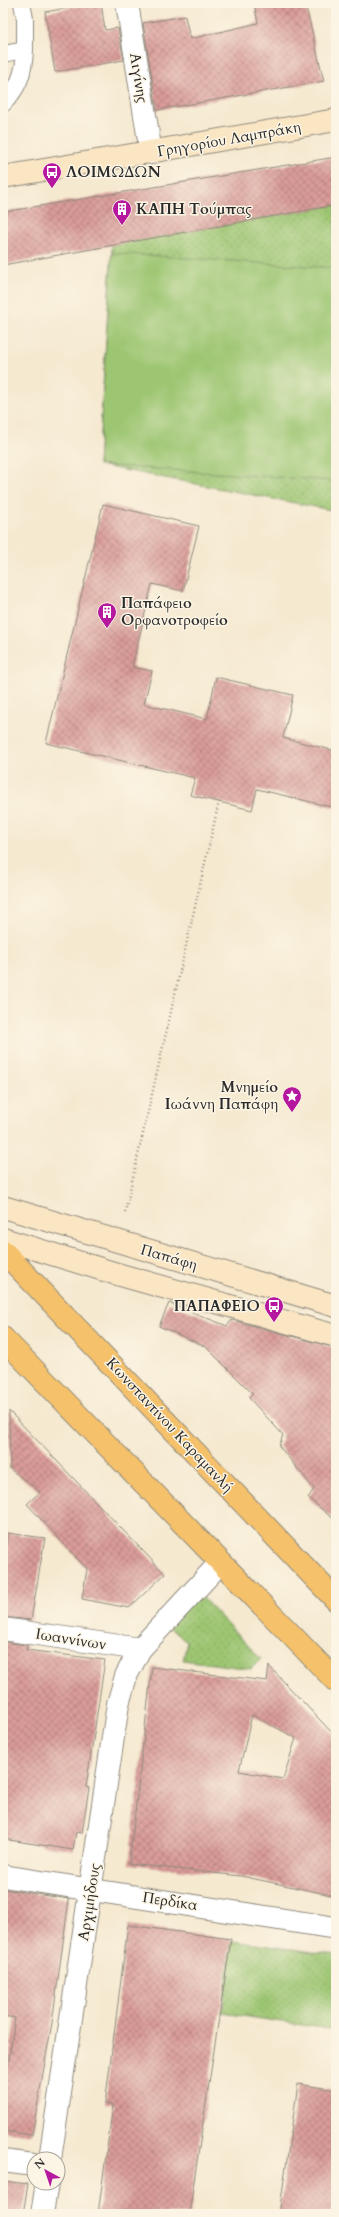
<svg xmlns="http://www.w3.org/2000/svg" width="339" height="2217" font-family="Cardo,serif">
<defs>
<pattern id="grass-dots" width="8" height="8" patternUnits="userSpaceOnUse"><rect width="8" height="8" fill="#9dc672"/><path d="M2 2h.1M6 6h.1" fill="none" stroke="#87aa63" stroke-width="1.8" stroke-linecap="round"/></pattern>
<pattern id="building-cross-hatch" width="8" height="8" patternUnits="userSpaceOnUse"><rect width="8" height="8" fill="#da9c99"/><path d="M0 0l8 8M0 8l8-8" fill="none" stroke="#b17f7d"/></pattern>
</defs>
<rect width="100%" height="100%" fill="#fcf5e5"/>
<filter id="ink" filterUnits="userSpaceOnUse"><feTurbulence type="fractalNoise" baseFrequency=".025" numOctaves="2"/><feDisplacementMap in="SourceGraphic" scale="8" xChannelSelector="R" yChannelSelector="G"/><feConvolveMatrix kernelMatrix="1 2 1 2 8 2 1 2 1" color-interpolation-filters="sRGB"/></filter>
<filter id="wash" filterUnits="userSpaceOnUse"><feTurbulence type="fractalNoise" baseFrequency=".012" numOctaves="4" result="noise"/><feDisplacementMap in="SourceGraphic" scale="16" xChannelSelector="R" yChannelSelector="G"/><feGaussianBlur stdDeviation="0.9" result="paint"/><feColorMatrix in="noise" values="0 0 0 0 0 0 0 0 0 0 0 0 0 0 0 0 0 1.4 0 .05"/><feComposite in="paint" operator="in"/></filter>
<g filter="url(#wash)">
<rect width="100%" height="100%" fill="#f5e9d0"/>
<path fill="url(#grass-dots)" stroke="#64784e" d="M 336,205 L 336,511 L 98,465 L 112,245 Z
M 199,1594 L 261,1659 L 251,1669 L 183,1660 L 187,1641 L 168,1627 Z
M 232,1941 L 336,1955 L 336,2030 L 222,2013 Z"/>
<path fill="#9dc672" stroke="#64784e" d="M 112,253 L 336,268 L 336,481 L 98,465 Z"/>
<g id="blocks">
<path fill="url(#building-cross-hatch)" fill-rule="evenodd" d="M 96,3 L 101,3 L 105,30 L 118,28 L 124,60 L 55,72 L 45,12 Z
M 254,3 L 305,3 L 324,81 L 157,110 L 143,23 L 185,16 L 190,39 L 258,23 Z
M 336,157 L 336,205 L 3,265 L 3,212 Z
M 103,504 L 199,526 L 183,591 L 152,584 L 132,667 L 152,671 L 144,704 L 207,719 L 216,677 L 293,695 L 283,738 L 336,751 L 336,808 L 257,789 L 252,810 L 190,795 L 195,778 L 46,743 Z
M 169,1303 L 227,1326 L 232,1320 L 336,1348 L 336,1521 L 308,1498 L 314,1489 L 279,1446 L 283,1435 L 249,1398 L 253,1394 L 206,1347 L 159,1326 Z
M 9,1411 L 165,1574 L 129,1608 L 82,1599 L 87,1569 L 27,1504 L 40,1492 L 10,1469 Z
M 7,1533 L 45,1538 L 31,1620 L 3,1617 L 3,1540 L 7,1541 Z
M 3,1642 L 27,1645 L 26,1650 L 105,1660 L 86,1787 L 89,1788 L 82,1833 L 76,1832 L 73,1850 L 3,1839 Z
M 269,1666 L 336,1737 L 336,1896 L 241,1876 L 129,1864 L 152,1667 L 267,1681 ZM 252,1715 L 296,1738 L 283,1779 L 239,1771 Z
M 3,1889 L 69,1899 L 52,2023 L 32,2135 L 3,2131 L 3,2071 L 7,2072 L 15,2018 L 3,2016 Z
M 128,1925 L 231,1939 L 189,2214 L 98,2214 L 113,2105 L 105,2104 Z
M 298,2084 L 336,2090 L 336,2214 L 279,2214 Z
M 3,2181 L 28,2184 L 23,2214 L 3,2214 Z"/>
</g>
</g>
<g filter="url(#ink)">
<use href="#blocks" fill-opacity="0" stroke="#908a7e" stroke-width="1"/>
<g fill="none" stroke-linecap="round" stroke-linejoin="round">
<g stroke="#908a7e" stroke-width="18">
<path id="service" d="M 22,3 L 25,19 L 25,50
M 3,54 L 25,50 C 24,73 19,88 3,104"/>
</g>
<g stroke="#908a7e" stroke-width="24">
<path id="pedestrian" d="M 140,1649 L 220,1563"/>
</g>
<g stroke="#908a7e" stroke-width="24">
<path id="minor" d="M 127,3 L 151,153
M 3,1629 L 140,1649 L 126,1676 L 118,1704 L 50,2159
M 3,1876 L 336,1928
M 3,2161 L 34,2165
M 42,2214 L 47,2183"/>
</g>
<g stroke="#908a7e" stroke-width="24">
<path id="secondary" d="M 3,177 L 336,120
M 3,1207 L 336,1306
M 3,1239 L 117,1274 L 336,1336"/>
</g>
<g stroke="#908a7e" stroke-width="24">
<path id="primary" d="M 3,1251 L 336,1600
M 3,1338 L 336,1681"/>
</g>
<path stroke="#908a7e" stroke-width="2.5" stroke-dasharray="1 3" stroke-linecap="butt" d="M 125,1212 L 219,802"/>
<use href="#service" stroke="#fff" stroke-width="16"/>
<use href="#pedestrian" stroke="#fff" stroke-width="22"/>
<use href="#minor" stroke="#fff" stroke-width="22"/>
<use href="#secondary" stroke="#fbe6c4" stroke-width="22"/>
<use href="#primary" stroke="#f5c16b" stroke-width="22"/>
</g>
</g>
<defs>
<g id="bus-pin" transform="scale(1)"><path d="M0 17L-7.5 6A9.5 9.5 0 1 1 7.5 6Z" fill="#b5179e" stroke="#fcf5e5"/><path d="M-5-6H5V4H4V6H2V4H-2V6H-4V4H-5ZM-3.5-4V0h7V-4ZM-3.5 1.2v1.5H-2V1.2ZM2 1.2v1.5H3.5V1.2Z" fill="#fff"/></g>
<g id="building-pin" transform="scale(1)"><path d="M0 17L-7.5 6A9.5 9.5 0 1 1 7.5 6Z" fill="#b5179e" stroke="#fcf5e5"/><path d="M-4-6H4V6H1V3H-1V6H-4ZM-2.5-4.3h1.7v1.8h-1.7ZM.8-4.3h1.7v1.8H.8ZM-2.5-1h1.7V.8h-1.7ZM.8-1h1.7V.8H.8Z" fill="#fff"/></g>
<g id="sight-pin" transform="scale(1)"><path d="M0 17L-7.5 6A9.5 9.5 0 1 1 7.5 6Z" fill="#b5179e" stroke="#fcf5e5"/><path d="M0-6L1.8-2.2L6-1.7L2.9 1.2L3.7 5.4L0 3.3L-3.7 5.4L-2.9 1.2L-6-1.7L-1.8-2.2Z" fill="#fff"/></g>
</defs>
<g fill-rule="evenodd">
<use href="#bus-pin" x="52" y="172"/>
<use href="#building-pin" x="122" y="209"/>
<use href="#building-pin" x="107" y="612"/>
<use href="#sight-pin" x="292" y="1096"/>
<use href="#bus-pin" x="274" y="1306"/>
</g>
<g text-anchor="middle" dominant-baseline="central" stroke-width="3" stroke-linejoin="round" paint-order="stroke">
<g font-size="15" fill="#2b2b2b" stroke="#fcf5e5">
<text transform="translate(139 78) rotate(81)">Αιγίνης</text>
<text transform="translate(229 139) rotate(-10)">Γρηγορίου Λαμπράκη</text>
<text transform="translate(169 1257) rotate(16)">Παπάφη</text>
<text transform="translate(170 1425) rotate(47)">Κωνσταντίνου Καραμανλή</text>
<text transform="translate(71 1639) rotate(9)">Ιωαννίνων</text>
<text transform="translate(170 1901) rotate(9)">Περδίκα</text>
<text transform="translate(89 1902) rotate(-81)">Αρχιμήδους</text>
</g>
<g font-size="15" font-weight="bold" fill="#2b2b2b" stroke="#fcf5e5" text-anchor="start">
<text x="66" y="172">ΛΟΙΜΩΔΩΝ</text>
<text x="136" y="209">ΚΑΠΗ Τούμπας</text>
<text x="121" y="603">Παπάφειο<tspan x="121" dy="17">Ορφανοτροφείο</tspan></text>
<text x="278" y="1087" text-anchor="end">Μνημείο<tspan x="278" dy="17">Ιωάννη Παπάφη</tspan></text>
<text x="260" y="1306" text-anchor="end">ΠΑΠΑΦΕΙΟ</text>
</g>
</g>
<rect width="339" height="2217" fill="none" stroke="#fcf5e5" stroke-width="16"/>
<g transform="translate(46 2171) rotate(320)"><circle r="19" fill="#fcf5e5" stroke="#a8a49b"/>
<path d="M0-3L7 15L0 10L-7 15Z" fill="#b5179e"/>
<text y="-6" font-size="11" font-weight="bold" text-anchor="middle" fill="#2b2b2b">N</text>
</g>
</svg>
